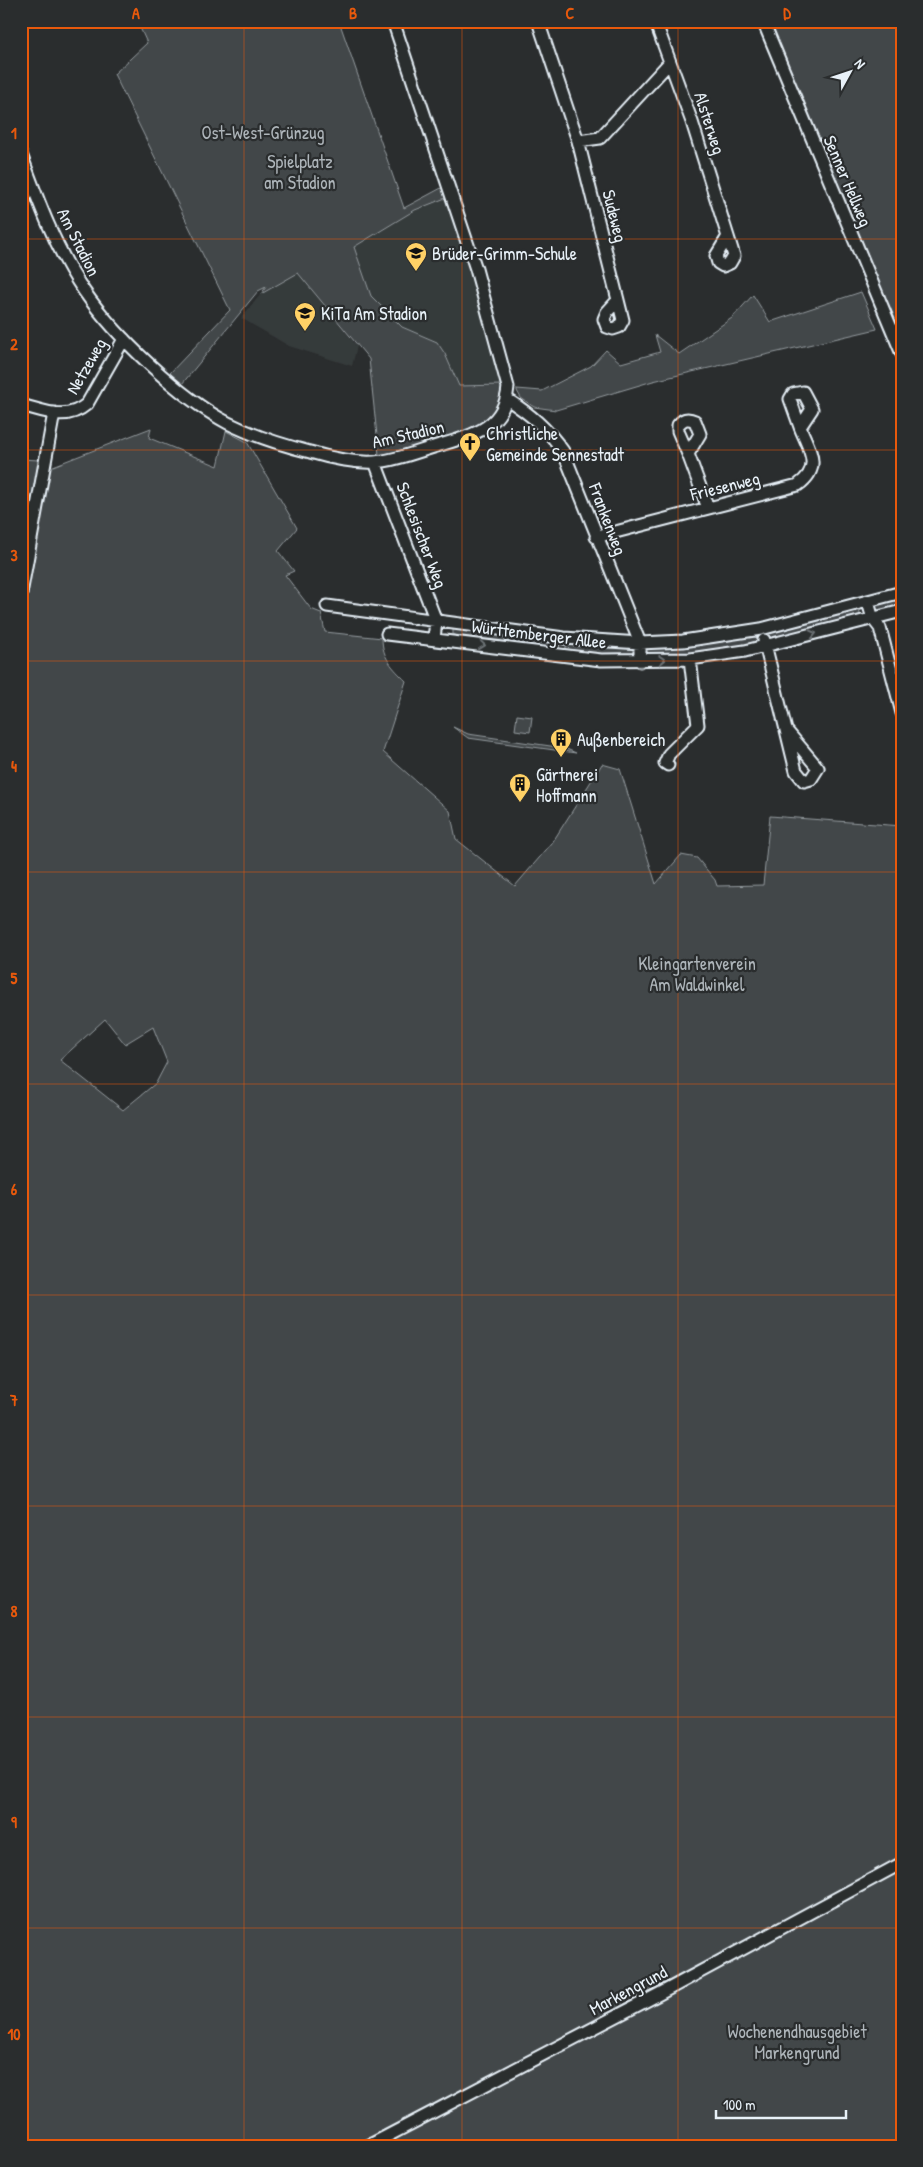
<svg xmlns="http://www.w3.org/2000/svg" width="923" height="2167" font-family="'Patrick Hand',sans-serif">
<rect width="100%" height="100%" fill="#2a2d2e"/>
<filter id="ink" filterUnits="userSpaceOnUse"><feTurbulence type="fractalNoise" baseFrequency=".02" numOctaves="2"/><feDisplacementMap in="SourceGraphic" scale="10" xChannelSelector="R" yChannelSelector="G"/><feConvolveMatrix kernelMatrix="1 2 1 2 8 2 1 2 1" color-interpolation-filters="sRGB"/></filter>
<g filter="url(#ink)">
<path fill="#363a3b" d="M 448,197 L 487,330 L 502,385 L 459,386 L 445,354 L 437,342 L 402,327 L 371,296 L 354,247 L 415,210 Z
M 298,273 L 357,346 L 352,366 L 289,346 L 241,318 L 261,294 Z"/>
<path fill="#424648" stroke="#959ca0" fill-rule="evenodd" d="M 137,21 L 339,21 L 404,208 L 445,186 L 448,197 L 415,210 L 354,247 L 371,296 L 402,327 L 437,342 L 445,354 L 459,386 L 502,385 C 502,399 495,413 484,422 C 463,439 407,450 379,455 L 369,359 L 298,273 L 261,294 L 266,287 L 258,291 L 182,384 L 169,374 L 230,310 L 114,74 L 147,43 Z
M 768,21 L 902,21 L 902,342 Z
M 861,292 L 877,329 L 653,381 L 556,410 L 534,407 L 521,398 L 517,391 L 517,389 L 542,391 L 591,366 L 606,350 L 621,363 L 660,352 L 655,335 L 679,354 L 732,318 L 753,295 L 770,322 Z
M 151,428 L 149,438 L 218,466 L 226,431 L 247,442 L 297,528 L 278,551 L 294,571 L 285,575 L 311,609 L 321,613 L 325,632 L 382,638 C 382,658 393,668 406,681 L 383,752 L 450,811 L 456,839 L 515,886 L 552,843 L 602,764 L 620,769 L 656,884 L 681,855 L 697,858 L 715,880 L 717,886 L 763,885 L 770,816 L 902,826 L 902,1860 L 354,2146 L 21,2146 L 21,459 L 39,460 L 48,468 ZM 105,1019 L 125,1044 L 153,1027 L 167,1062 L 156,1083 L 123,1110 L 60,1060 Z
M 902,595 L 902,606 L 878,613 L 875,603 Z
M 858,607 L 861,617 L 771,641 L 768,631 Z
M 453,627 L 560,640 L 559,651 L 453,638 Z
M 756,634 L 758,644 L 724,651 L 647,658 L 646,647 Z
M 567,641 L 635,647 L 635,656 L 605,656 L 565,652 Z
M 517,715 L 532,717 L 530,732 L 515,730 Z
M 453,727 L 468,734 L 564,748 L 576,753 L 468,738 Z
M 902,1869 L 902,2146 L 373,2146 Z"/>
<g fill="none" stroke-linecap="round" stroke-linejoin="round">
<g stroke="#e8f1f8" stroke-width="15">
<path id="minor" d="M 538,21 L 578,141 L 623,320 L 619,327 L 613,329 L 607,327 L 604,319 L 607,312 L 618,300
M 655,21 L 692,122 L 734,256 L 730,263 L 723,266 L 718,263 L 716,256 L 727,238
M 763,21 L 902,354
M 578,141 L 600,138 L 670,62
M 21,154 C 38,201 56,250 84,291 C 115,336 180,398 228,423 C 254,436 282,445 310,452 C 330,458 353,463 374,462 C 395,461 419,451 440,445 C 474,435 505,427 508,387 L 476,269 L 393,21
M 507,399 C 530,414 547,428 563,451 L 640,643 L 640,661
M 21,405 C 45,411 66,422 87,404 L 124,339
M 688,454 L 678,431 L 678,425 C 683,419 687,417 695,421 L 700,434 L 688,454 L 708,508
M 375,462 L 436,621 L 434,639
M 596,537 L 798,485 C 823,467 809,450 800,427 L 812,409 L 803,392 L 793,394 L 790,399 L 800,427
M 21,594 L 54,413
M 868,602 L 873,619 L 880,628 L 902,713
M 327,606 L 564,638 L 640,643 L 683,641 L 761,629 L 902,592
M 387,634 L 601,660 L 690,659 L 745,651 L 902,611
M 764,640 L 796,771 L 804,781 L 811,779 L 818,768 L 786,730
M 668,765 L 665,763 L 669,754 L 698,725 L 690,659
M 368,2146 L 659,1994 L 902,1863"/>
</g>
<use href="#minor" stroke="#2a2d2e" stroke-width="11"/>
</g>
<defs><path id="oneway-chevron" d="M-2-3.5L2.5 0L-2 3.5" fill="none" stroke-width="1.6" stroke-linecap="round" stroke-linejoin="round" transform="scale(1.25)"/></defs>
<g stroke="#6c7275">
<use href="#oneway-chevron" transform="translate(813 634) rotate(-14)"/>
<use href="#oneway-chevron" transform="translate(482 645) rotate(7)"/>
<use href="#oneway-chevron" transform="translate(662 660) rotate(-2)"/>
</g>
</g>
<path fill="none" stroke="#e8590c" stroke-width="1" stroke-opacity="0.55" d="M 244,21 L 244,2146M 462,21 L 462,2146M 678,21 L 678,2146M 21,239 L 902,239M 21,450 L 902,450M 21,661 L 902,661M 21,872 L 902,872M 21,1084 L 902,1084M 21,1295 L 902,1295M 21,1506 L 902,1506M 21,1717 L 902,1717M 21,1928 L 902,1928"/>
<defs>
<g id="school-pin" transform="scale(1.125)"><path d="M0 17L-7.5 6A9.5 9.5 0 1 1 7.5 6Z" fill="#ffd166" stroke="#2a2d2e"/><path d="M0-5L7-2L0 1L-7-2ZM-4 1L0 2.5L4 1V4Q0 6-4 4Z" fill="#111"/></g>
<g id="church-pin" transform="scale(1.125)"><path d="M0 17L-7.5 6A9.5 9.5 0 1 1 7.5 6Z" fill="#ffd166" stroke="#2a2d2e"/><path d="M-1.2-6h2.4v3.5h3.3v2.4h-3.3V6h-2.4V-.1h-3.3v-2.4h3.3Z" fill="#111"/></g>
<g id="building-pin" transform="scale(1.125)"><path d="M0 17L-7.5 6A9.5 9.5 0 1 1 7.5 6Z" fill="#ffd166" stroke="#2a2d2e"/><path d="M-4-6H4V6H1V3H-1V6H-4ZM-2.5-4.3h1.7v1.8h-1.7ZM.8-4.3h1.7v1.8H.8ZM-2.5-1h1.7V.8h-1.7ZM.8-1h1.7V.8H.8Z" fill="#111"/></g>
</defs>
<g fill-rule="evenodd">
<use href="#school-pin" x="416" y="253"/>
<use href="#school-pin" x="305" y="313"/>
<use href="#church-pin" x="470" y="443"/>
<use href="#building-pin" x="561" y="739"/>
<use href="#building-pin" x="520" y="784"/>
</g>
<g text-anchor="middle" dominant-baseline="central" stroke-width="4.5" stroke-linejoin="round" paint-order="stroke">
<g font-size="18" fill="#e8f1f8" stroke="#2a2d2e">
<text transform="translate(710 123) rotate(72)">Alsterweg</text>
<text transform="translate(848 181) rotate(67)">Senner Hellweg</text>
<text transform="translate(615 216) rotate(76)">Sudeweg</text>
<text transform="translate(79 242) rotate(63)">Am Stadion</text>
<text transform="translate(86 366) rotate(-60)">Netzeweg</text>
<text transform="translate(408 434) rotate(-13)">Am Stadion</text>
<text transform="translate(725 486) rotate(-14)">Friesenweg</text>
<text transform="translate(608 519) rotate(69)">Frankenweg</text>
<text transform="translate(422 535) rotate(69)">Schlesischer Weg</text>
<text transform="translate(539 634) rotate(7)">Württemberger Allee</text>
<text transform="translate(628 1990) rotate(-28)">Markengrund</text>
</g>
<g font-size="18" fill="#aeb5ba" stroke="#2a2d2e">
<text x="263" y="132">Ost-West-Grünzug</text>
<text x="300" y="161">Spielplatz<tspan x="300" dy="21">am Stadion</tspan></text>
<text x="697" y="963">Kleingartenverein<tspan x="697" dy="21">Am Waldwinkel</tspan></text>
<text x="797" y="2031">Wochenendhausgebiet<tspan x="797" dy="21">Markengrund</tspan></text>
</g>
<g font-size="18" fill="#e8f1f8" stroke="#2a2d2e" text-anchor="start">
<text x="432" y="253">Brüder-Grimm-Schule</text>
<text x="321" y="313">KiTa Am Stadion</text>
<text x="486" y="433">Christliche<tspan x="486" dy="21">Gemeinde Sennestadt</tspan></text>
<text x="577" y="739">Außenbereich</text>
<text x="536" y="774">Gärtnerei<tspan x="536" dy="21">Hoffmann</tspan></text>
</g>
</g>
<rect width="923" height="2167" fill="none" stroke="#2a2d2e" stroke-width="55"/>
<g transform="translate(850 72) rotate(50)" stroke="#2a2d2e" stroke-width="4" paint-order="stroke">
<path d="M0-4L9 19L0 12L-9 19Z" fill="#e8f1f8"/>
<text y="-8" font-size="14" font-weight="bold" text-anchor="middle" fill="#e8f1f8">N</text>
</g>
<path d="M716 2110v8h130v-8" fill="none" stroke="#e8f1f8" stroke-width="2.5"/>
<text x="723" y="2110" font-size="15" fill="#e8f1f8" stroke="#2a2d2e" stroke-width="4" paint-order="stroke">100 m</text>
<rect x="28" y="28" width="868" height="2112" fill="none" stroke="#e8590c" stroke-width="2"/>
<g font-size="16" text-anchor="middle" font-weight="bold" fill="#e8590c">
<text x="136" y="19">A</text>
<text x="353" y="19">B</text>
<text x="570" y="19">C</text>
<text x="787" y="19">D</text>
<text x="14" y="139">1</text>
<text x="14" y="350">2</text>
<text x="14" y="561">3</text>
<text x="14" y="772">4</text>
<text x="14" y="984">5</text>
<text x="14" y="1195">6</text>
<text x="14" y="1406">7</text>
<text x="14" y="1617">8</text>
<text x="14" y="1828">9</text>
<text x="14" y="2040">10</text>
</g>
</svg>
